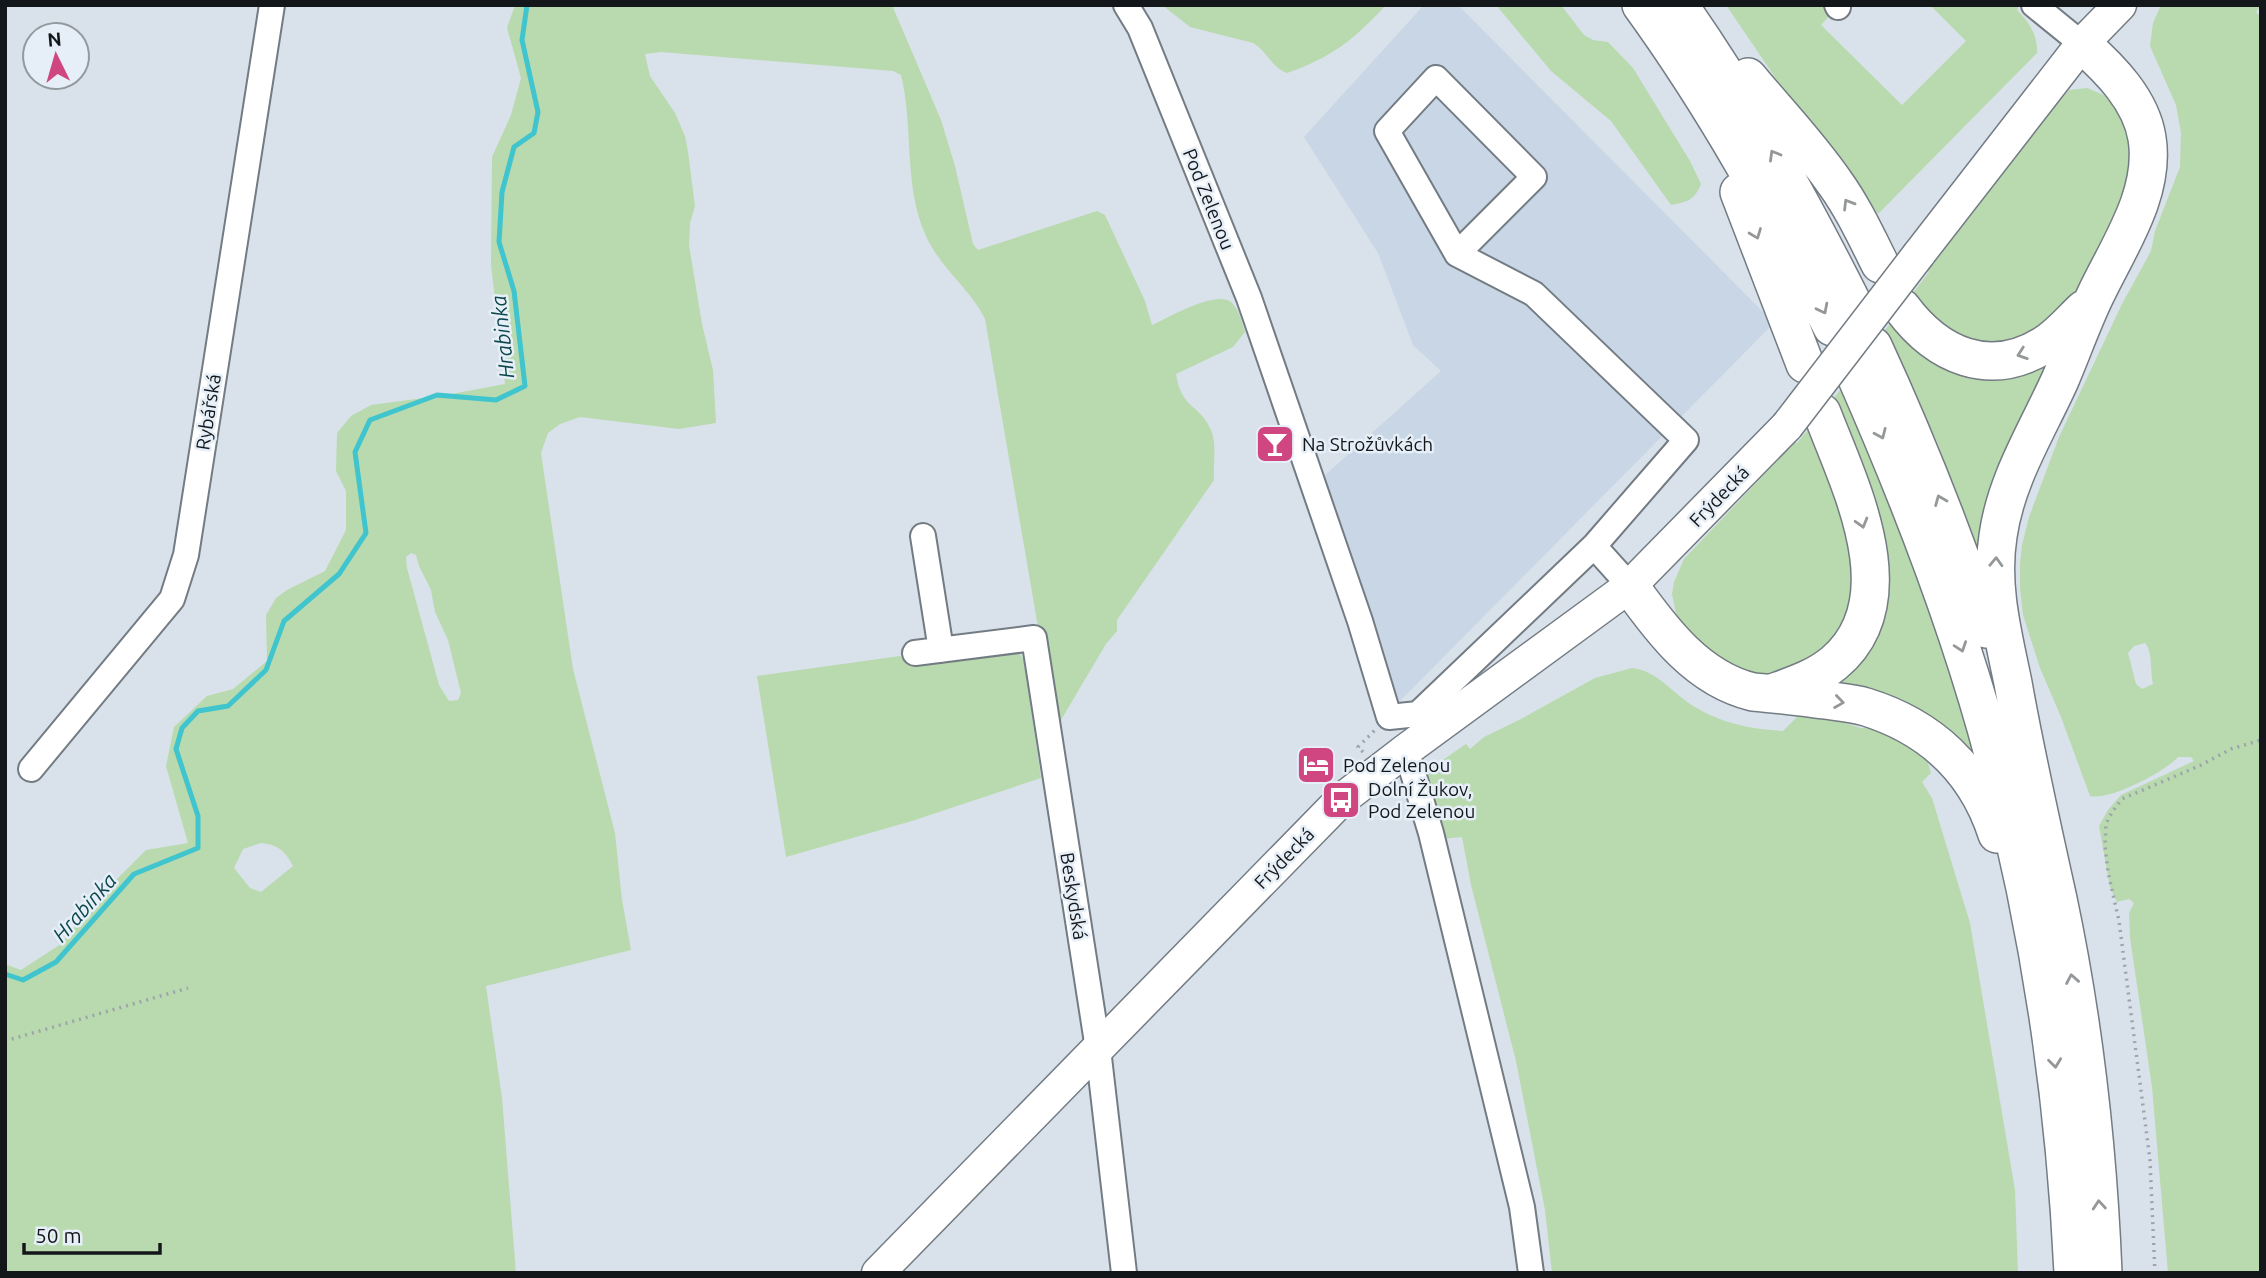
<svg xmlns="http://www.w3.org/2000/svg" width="2266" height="1278" font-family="Ubuntu,sans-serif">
<rect width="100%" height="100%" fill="#d9e2eb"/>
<path fill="#c8d6e5" d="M 1424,5 L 1458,5 L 1774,323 L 1398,703 L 1323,477 L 1441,371 L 1413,345 L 1378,253 L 1304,137 Z"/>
<path fill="#b8daae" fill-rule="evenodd" d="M 515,5 L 892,5 L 941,120 L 955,166 L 973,244 L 978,250 L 1097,211 L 1105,215 L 1145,301 L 1152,325 C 1168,318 1215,290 1231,302 C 1239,309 1242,323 1245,332 L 1233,347 L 1176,374 C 1181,409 1200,404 1211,430 C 1217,443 1213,465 1214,480 L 1117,620 L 1117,631 L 1106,644 L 1061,720 L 1054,720 L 985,319 C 970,288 940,268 926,236 C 903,186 914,127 901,75 L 893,71 L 661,52 L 645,54 L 650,76 L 675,113 L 685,136 L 688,152 L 695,206 L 690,223 L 689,245 L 702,324 L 713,370 L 716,423 L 679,429 L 580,417 L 560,424 L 548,433 L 541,453 L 573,669 L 615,833 L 622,900 L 631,950 L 486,986 L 502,1098 L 516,1273 L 5,1273 L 5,964 L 21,970 L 61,944 L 97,899 L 146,850 L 188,843 L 166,766 L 174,727 L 207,696 L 233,689 L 267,661 L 266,615 L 276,598 L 287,590 L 325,571 L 346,530 L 346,491 L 336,471 L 337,433 L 351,416 L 371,405 L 446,395 L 505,384 L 491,265 L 492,157 L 511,115 L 521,78 L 507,28 ZM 411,553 L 416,555 L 419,566 L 431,590 L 435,612 L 448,640 L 461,693 L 458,700 L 449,701 L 439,685 L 407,568 L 406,557 ZM 261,843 C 279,845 285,851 293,866 L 261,892 L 250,888 L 234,868 L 243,849 Z
M 1162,5 L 1386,5 C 1355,39 1331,58 1287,73 C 1271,67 1267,51 1253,43 L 1190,27 Z
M 1496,5 L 1561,5 L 1584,35 L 1593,40 L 1608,42 L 1633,68 L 1690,161 L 1701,184 C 1695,200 1687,202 1671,205 L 1611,121 L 1551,71 Z
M 1726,5 L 1822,5 L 1831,14 L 1821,25 L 1902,105 L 1966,41 L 1930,5 L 2019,5 L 2017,10 C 2029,22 2038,35 2037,53 L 1878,214 L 1868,200 L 1859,210 L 1813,133 Z
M 2161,5 L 2261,5 L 2256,12 L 2261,17 L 2261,1273 L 2168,1273 L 2152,1087 L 2130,938 L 2129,913 L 2134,903 L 2129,899 L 2117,902 L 2110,887 L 2099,826 L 2108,810 L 2121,795 L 2194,761 L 2191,757 L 2178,757 C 2165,772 2109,801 2090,796 L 2061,717 L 2040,668 L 2023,615 L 2020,588 L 2020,564 L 2022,545 L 2029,517 L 2059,437 L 2122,304 L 2151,251 L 2155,231 L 2180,167 L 2181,133 L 2176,105 L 2150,46 L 2153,23 ZM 2145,643 C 2153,652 2150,671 2153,684 L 2142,689 L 2136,684 L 2128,653 L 2134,646 Z
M 2087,88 L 2106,96 L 2123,114 L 2131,137 L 2130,187 L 2063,320 L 1985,352 L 1906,302 L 1929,272 L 1927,270 L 2014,153 L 2069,90 Z
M 1895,317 L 1915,341 L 2063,347 L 1983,565 L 1938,444 L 1885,330 Z
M 1843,386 L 1890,498 L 1950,662 L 1982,777 L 1821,690 L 1863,649 L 1830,403 Z
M 1817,419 L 1863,570 L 1848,636 L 1775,680 L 1718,664 L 1677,618 L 1672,594 L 1674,582 L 1684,559 L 1795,442 L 1797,443 Z
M 1009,650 L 1021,655 L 1024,662 L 1041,778 L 912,821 L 786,857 L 757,676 L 900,656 L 911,664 Z
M 1632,668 C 1657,670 1674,695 1695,707 C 1724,724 1751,729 1783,731 L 1800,714 L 1817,714 L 1861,728 L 1890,728 L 1926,756 L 1931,773 L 1922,782 L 1932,798 L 1970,923 L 2015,1190 L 2018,1273 L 1552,1273 L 1545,1210 L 1516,1061 L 1471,885 L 1462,837 L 1442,839 L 1424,773 L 1466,744 L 1470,749 L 1484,737 L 1521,719 L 1595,678 Z"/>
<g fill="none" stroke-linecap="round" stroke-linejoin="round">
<path stroke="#40c4ce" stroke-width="5" d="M 5,974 L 23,980 L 56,962 L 134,874 L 198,848 L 198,816 L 176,749 L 182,728 L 198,711 L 228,706 L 266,670 L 284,621 L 339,574 L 366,533 L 355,452 L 370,420 L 437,395 L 496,400 L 525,386 L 514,291 L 499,242 L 502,192 L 514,147 L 534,133 L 538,112 L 522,40 L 527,5"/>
<g stroke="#737b83" stroke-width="28">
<path id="minor" d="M 1126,5 L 1140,28 L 1249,298 L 1360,621 L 1389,717 L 1418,714 L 1594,546 L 1630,586
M 1837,5 L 1838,7
M 2034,5 L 2082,44
M 1457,254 L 1387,131 L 1436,78 L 1534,177 L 1457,254 L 1534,294 L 1686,440 L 1594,546
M 923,536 L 941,650
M 915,653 L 1034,638 L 1098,1049 L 1124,1273
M 1406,750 L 1431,833 L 1522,1207 L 1531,1273
M 31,769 L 172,599 L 186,555 L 272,5"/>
</g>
<g stroke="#737b83" stroke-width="35">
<path id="major" d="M 1919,254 L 2082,44 L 2120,5
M 878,1273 L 1341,800 L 1406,750 L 1630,586 L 1787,426"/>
</g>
<g stroke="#737b83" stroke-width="40">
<path id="highway" d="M 1641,5 C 1715,107 1775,216 1832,327
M 1679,5 C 1745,99 1800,199 1852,302
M 2082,44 C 2110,69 2141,100 2147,138 C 2156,194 2118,247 2095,296 C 2082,323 2072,352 2060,380 C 2037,431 2006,479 1998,536 C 1990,586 2003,634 2013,683 C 2026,756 2042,827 2058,899 C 2084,1022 2098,1148 2103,1273
M 1748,77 C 1777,112 1809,145 1835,183 C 1853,208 1866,236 1880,264
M 1739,192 L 1805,364
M 1902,308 C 1937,355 1989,379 2044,345 C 2059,336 2071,321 2084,309
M 1873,346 C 1916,439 1953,533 1986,629
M 1854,372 C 1910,499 1961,630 1996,765 C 2040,931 2065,1101 2073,1273
M 1630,586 C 1662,631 1698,679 1753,692 C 1777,694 1800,697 1824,700 C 1838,702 1853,703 1866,707 C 1930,727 1976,769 1997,834
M 1772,693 C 1794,685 1816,678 1834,663 C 1909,600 1849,484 1822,413"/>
</g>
<path stroke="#9da4ab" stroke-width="3.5" stroke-dasharray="2 5" stroke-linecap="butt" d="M 1363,752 L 1358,747 L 1375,730
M 5,1041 L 188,988
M 2155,1273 L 2150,1160 L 2119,921 L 2108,872 L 2105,846 L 2106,824 L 2112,812 L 2122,799 L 2201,765 L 2231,749 L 2261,740"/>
<use href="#minor" stroke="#fff" stroke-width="24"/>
<use href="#major" stroke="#fff" stroke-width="32"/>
<use href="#highway" stroke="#fff" stroke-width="37"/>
<g stroke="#737b83" stroke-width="35" stroke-linecap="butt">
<path id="major-bridge" d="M 1787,426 L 1919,254"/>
</g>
<use href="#major-bridge" stroke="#fff" stroke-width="32"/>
</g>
<defs><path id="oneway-chevron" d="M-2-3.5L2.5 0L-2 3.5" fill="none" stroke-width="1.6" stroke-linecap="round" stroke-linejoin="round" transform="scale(1.75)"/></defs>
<g stroke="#959798">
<use href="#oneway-chevron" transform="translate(1774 155) rotate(-120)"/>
<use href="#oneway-chevron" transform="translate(1848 204) rotate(-121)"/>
<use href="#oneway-chevron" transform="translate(1756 234) rotate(69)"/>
<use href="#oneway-chevron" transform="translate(1823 309) rotate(63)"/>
<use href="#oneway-chevron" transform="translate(2022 354) rotate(161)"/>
<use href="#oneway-chevron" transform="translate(1881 434) rotate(66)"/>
<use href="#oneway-chevron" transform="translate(1940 500) rotate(-112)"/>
<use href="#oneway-chevron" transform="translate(1862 523) rotate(74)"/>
<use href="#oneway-chevron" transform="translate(1996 562) rotate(-88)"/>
<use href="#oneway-chevron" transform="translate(1961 647) rotate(71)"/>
<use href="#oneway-chevron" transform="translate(1839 702) rotate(8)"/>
<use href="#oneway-chevron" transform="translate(2072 979) rotate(-100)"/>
<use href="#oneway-chevron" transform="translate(2055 1063) rotate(83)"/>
<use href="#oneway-chevron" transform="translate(2099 1205) rotate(-95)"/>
</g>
<defs>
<g id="bar-square" transform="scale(2.0125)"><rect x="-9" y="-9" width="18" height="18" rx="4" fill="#cf4680" stroke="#e6eff8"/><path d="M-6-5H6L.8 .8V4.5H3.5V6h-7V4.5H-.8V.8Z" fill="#fff"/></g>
<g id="hotel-square" transform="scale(2.0125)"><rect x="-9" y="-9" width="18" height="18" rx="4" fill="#cf4680" stroke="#e6eff8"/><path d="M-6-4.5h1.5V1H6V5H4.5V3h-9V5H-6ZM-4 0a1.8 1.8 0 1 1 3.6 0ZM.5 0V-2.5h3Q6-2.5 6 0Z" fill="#fff"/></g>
<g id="bus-square" transform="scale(2.0125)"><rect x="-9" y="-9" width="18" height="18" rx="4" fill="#cf4680" stroke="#e6eff8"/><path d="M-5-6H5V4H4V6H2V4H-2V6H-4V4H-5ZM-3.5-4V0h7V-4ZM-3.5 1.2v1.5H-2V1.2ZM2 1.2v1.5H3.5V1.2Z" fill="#fff"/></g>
</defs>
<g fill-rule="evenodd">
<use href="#bar-square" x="1275" y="444"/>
<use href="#hotel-square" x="1316" y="765"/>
<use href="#bus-square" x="1341" y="800"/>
</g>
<g text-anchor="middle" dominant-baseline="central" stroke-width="5" stroke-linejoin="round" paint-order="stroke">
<g font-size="19" fill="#14171a" stroke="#e6eff8">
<text transform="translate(1209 199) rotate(68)">Pod Zelenou</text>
<text transform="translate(208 412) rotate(-81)">Rybářská</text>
<text transform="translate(1719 496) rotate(-46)">Frýdecká</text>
<text transform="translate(1284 858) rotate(-46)">Frýdecká</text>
<text transform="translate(1074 896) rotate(81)">Beskydská</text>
</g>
<g font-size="19" fill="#14171a" stroke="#e6eff8" text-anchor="start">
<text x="1302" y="444">Na Strožůvkách</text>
<text x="1343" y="765">Pod Zelenou</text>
<text x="1368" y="789">Dolní Žukov,<tspan x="1368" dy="22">Pod Zelenou</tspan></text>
</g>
<g font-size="21" font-style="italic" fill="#0c474b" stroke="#e6eff8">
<text transform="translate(502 337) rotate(-96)">Hrabinka</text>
<text transform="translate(84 907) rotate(-48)">Hrabinka</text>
</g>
</g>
<rect width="2266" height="1278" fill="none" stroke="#14171a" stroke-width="14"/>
<g transform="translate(56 56) rotate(355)"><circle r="33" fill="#e6eff8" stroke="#92999f" stroke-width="2"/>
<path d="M0-5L12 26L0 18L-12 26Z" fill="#cf4680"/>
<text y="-10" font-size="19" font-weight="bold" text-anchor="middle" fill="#14171a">N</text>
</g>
<path d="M24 1243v10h136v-10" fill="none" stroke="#14171a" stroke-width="3.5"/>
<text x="35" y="1243" font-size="21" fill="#14171a" stroke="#e6eff8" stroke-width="5" paint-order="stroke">50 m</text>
</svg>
